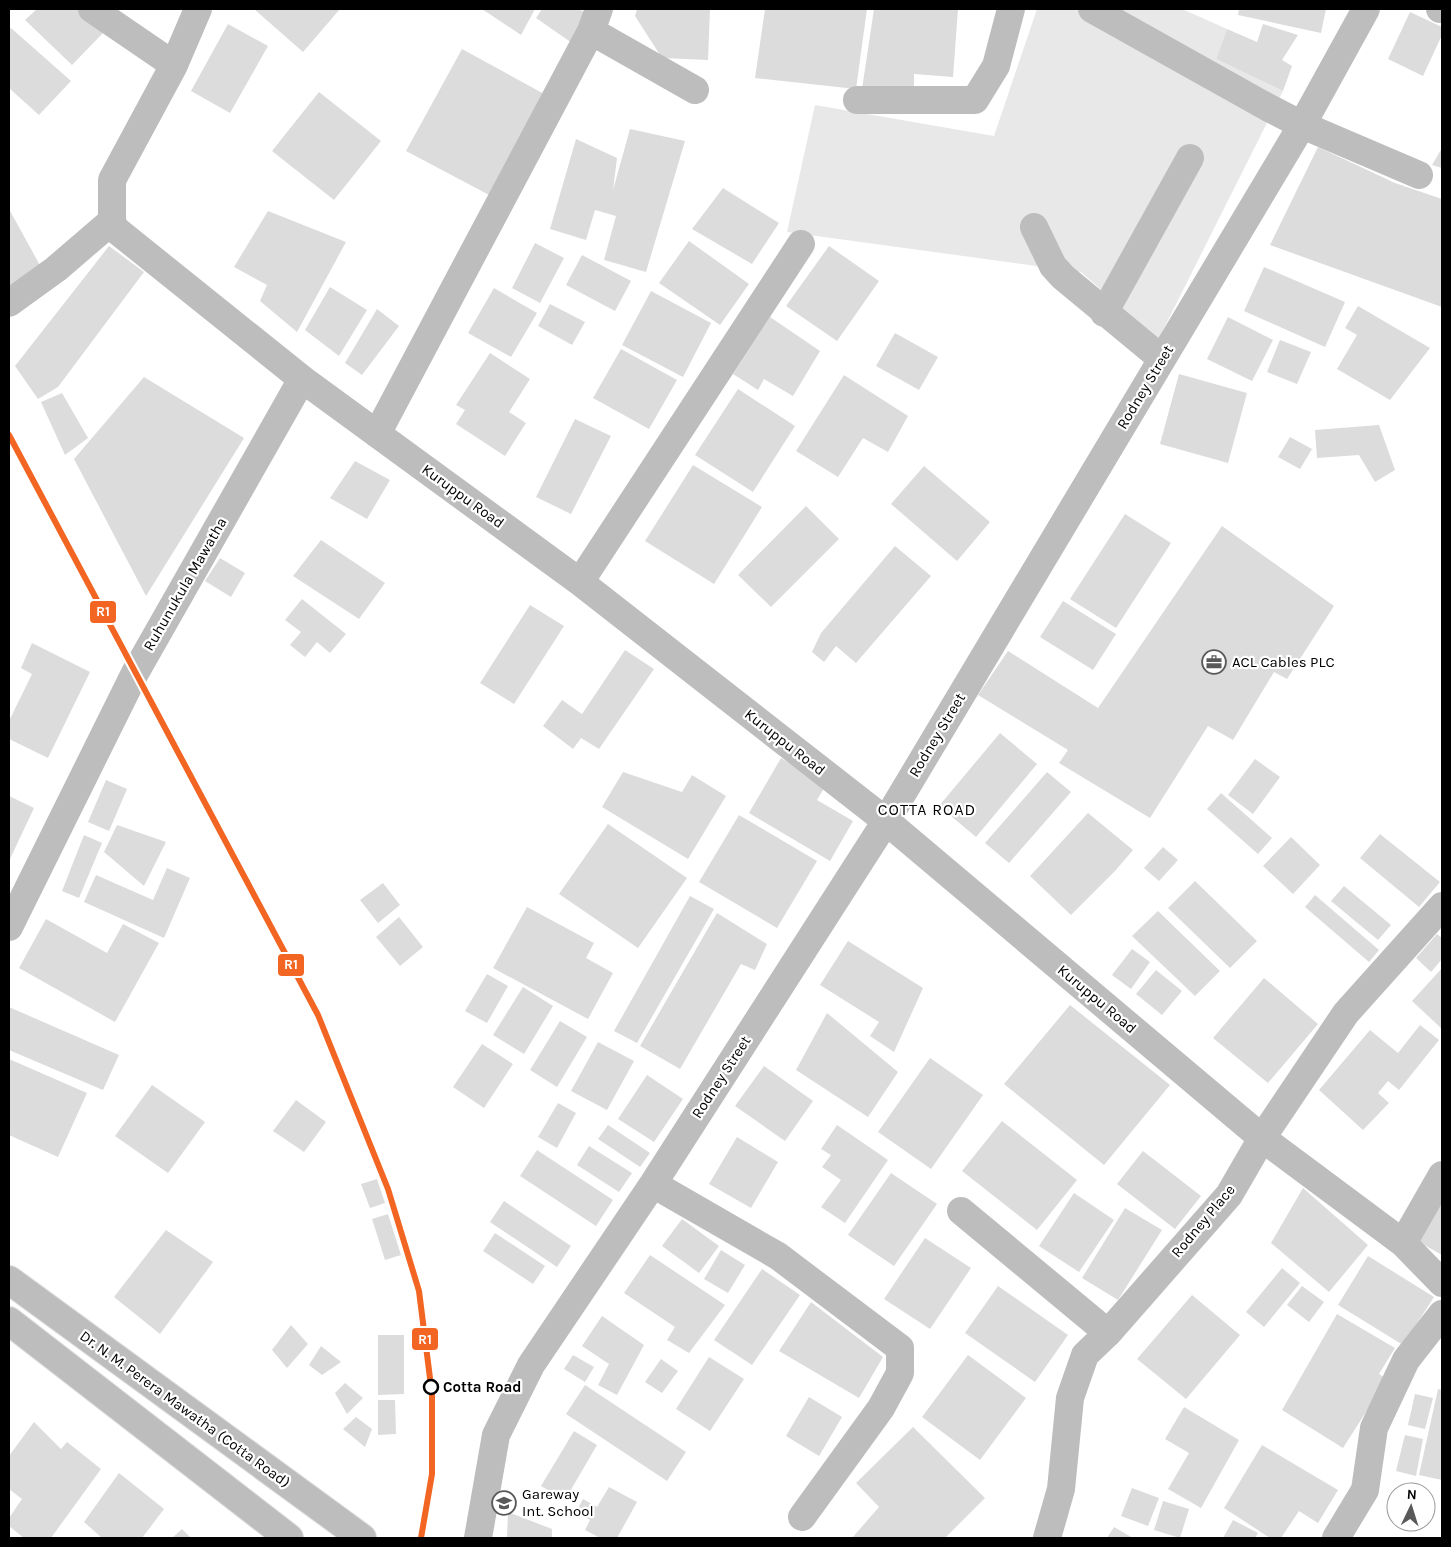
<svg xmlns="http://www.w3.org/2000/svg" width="1451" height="1547" font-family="Karla,sans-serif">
<rect width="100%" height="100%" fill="#fff"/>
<path fill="#e8e8e8" d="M 1037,9 L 1182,9 L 1227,29 L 1216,59 L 1283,91 L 1158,340 L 1081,272 L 787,232 L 815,105 L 994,136 Z"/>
<path fill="#dcdcdc" d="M 37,9 L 77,9 L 103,33 L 72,65 L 25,20 Z
M 254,9 L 340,9 L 303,52 Z
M 482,9 L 535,9 L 521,35 Z
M 542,9 L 578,9 L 588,14 L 572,43 L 536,18 Z
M 637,9 L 710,9 L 708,60 L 662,58 L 635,16 Z
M 765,9 L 867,9 L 856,89 L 755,78 Z
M 874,9 L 958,9 L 953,77 L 914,74 L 914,95 L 862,89 Z
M 1239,9 L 1326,9 L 1321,33 L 1238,15 Z
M 1410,12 L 1442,27 L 1442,35 L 1423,76 L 1388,59 Z
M 228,24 L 268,46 L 230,113 L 191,91 Z
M 1263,24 L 1298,35 L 1282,60 L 1292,66 L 1283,91 L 1216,59 L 1227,29 L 1257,42 Z
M 11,28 L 71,81 L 39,115 L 9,88 L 9,31 Z
M 462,49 L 546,95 L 491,196 L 406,151 Z
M 319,92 L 381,141 L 334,200 L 272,151 Z
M 630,129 L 685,141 L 646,272 L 604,260 L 616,216 L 595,210 L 586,240 L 550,229 L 576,139 L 617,158 L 613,190 Z
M 1318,147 L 1395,183 L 1442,199 L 1442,307 L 1270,245 Z
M 1442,148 L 1442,168 L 1432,165 Z
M 723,188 L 779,223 L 752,264 L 692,229 Z
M 9,209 L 42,269 L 9,287 Z
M 268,211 L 346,242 L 297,332 L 260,301 L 267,285 L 234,267 Z
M 689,241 L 749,284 L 720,325 L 659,283 Z
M 535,243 L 564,258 L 540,303 L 512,288 Z
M 109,246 L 144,272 L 58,387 L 38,399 L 15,366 Z
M 829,246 L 879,281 L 837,341 L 786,306 Z
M 582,255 L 631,281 L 615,311 L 566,285 Z
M 1264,267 L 1345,302 L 1325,347 L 1244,311 Z
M 330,287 L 367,310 L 339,356 L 305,330 Z
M 494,288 L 537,313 L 511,357 L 468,333 Z
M 651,291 L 711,323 L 683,377 L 622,345 Z
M 550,304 L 585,322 L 572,345 L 538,326 Z
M 1358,306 L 1430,348 L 1390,400 L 1337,369 L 1357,335 L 1345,328 Z
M 377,309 L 399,326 L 362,375 L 345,363 Z
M 770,317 L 820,351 L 793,396 L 764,379 L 758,390 L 733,374 Z
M 1228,317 L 1273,340 L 1252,381 L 1207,359 Z
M 895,333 L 938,357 L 919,390 L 876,366 Z
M 1280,340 L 1311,352 L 1297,384 L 1267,372 Z
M 621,349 L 677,380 L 649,429 L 593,398 Z
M 490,353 L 530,379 L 509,412 L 526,423 L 505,456 L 456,424 L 465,410 L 456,405 Z
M 1179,374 L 1247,393 L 1228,463 L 1160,444 Z
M 844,375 L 908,416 L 888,452 L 863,438 L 838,477 L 796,451 Z
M 144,377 L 244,438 L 146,596 L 74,459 Z
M 738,389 L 795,426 L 753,492 L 695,455 Z
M 62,393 L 88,438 L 65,455 L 41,402 Z
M 575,419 L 611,436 L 571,514 L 536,497 Z
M 1379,425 L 1395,470 L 1375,482 L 1359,455 L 1317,458 L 1315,430 Z
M 1290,437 L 1312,449 L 1300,469 L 1278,457 Z
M 355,461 L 390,480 L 367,519 L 330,498 Z
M 693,465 L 762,507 L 714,584 L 645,541 Z
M 924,466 L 990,522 L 957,561 L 891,504 Z
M 806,506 L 839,539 L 771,607 L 738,575 Z
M 1125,514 L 1171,543 L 1116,628 L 1070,599 Z
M 1222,526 L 1334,606 L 1287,679 L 1274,672 L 1233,740 L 1208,726 L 1150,818 L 1059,763 L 1068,750 L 978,695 L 1008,651 L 1098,708 Z
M 321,540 L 385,583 L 359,619 L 293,576 Z
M 895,546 L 931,576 L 856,663 L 836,646 L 824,662 L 812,652 L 821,633 Z
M 220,558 L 245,573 L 231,597 L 205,581 Z
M 302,599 L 346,634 L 330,653 L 317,642 L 305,657 L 290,645 L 301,632 L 285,620 Z
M 1063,601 L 1116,634 L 1093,670 L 1040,637 Z
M 530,605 L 564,626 L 514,704 L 480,683 Z
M 32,643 L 90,672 L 48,758 L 9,739 L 9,721 L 32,674 L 21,668 Z
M 625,650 L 654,669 L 599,749 L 581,738 L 573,749 L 543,726 L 562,700 L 582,714 Z
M 1000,733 L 1037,764 L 976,837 L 939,806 Z
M 781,758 L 826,785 L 817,800 L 853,821 L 830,861 L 749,813 Z
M 1255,759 L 1280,777 L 1253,814 L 1228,795 Z
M 623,772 L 682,792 L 692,775 L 726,796 L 688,859 L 602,807 Z
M 1047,772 L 1071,792 L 1009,863 L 985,843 Z
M 106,780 L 127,789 L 109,831 L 88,822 Z
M 1221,793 L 1272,838 L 1258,854 L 1207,809 Z
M 9,796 L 34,808 L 9,861 Z
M 1088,813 L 1133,850 L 1115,871 L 1071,915 L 1030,876 Z
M 739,815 L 817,861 L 777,928 L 699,882 Z
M 608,824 L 687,878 L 638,948 L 559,894 Z
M 117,825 L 166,842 L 144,886 L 104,852 Z
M 1380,834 L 1440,882 L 1419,907 L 1360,858 Z
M 84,835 L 102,843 L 79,898 L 62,891 Z
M 1291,837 L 1320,865 L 1293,894 L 1263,866 Z
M 1163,847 L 1178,860 L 1159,881 L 1144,868 Z
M 167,868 L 190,878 L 164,938 L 84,902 L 96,875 L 153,900 Z
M 1195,881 L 1257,941 L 1230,968 L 1168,908 Z
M 383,883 L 400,905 L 378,923 L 360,900 Z
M 1344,886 L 1391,925 L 1378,940 L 1331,901 Z
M 1315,895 L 1379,950 L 1369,962 L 1305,907 Z
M 690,896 L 714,909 L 637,1043 L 614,1031 Z
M 527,907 L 594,943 L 586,958 L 613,973 L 588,1019 L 493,968 Z
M 1158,911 L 1220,971 L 1195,996 L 1132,936 Z
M 717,913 L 767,944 L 755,970 L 741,964 L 680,1069 L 640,1046 Z
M 399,917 L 423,947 L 400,966 L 376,937 Z
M 46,919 L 107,953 L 123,924 L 159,943 L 115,1022 L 19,968 Z
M 1437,934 L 1442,938 L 1442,959 L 1431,972 L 1416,958 Z
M 848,941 L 923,988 L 894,1052 L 870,1036 L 879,1022 L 820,985 Z
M 1132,949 L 1150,962 L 1131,989 L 1112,975 Z
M 1442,968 L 1442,1029 L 1412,1001 Z
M 1156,970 L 1182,991 L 1162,1015 L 1136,994 Z
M 487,974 L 508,986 L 487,1023 L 465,1011 Z
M 1264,978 L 1318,1024 L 1268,1083 L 1213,1038 Z
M 523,987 L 553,1006 L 524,1054 L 493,1035 Z
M 1070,1005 L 1170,1085 L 1104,1165 L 1004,1084 Z
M 9,1007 L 119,1055 L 103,1090 L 9,1050 Z
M 827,1013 L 898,1072 L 868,1117 L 796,1070 Z
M 560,1021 L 587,1037 L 557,1087 L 530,1070 Z
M 1420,1025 L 1439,1040 L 1399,1090 L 1388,1081 L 1378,1093 L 1389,1103 L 1363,1130 L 1319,1090 L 1370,1030 L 1398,1053 Z
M 598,1042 L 634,1061 L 607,1110 L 571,1091 Z
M 482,1044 L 513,1064 L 484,1108 L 453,1087 Z
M 930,1058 L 983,1095 L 931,1169 L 878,1132 Z
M 9,1059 L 87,1093 L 58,1157 L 9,1135 Z
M 764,1066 L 813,1101 L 785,1141 L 735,1106 Z
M 647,1075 L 683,1099 L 654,1142 L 618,1119 Z
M 152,1085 L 205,1122 L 168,1173 L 115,1136 Z
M 296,1100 L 326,1122 L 304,1152 L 273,1131 Z
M 558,1103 L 576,1113 L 557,1148 L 538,1137 Z
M 1002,1121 L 1077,1180 L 1037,1230 L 962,1171 Z
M 608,1125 L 650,1153 L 640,1167 L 598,1139 Z
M 837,1125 L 888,1160 L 845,1223 L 821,1207 L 841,1180 L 822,1167 L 831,1155 L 821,1149 Z
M 737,1137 L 778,1162 L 751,1208 L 709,1184 Z
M 589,1146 L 632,1173 L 619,1192 L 577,1165 Z
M 537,1150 L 613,1200 L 596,1226 L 520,1176 Z
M 1143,1151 L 1201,1196 L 1175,1229 L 1117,1184 Z
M 891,1173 L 937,1204 L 894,1266 L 848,1235 Z
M 377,1179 L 385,1203 L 370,1208 L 361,1184 Z
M 1303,1188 L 1368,1245 L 1329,1292 L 1271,1243 Z
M 1074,1193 L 1114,1220 L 1079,1272 L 1039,1246 Z
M 504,1201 L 571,1246 L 557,1267 L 490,1222 Z
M 1442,1201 L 1442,1255 L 1419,1242 Z
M 1125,1208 L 1162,1230 L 1118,1300 L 1082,1278 Z
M 388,1214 L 401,1255 L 385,1260 L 372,1219 Z
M 682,1219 L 719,1246 L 699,1273 L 662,1246 Z
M 166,1230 L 213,1262 L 160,1334 L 114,1297 Z
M 495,1233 L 545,1266 L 533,1284 L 483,1251 Z
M 925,1238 L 971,1268 L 930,1329 L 884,1299 Z
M 721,1250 L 745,1265 L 728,1293 L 704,1279 Z
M 650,1255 L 725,1305 L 689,1353 L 667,1340 L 675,1327 L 624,1293 Z
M 1368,1256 L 1434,1297 L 1403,1345 L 1338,1305 Z
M 1282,1268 L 1300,1283 L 1264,1327 L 1246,1312 Z
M 762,1269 L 800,1295 L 752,1365 L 714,1340 Z
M 998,1286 L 1068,1335 L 1035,1382 L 965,1333 Z
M 1302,1286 L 1324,1302 L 1309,1322 L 1287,1305 Z
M 1192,1295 L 1240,1335 L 1186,1399 L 1137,1359 Z
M 811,1302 L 883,1357 L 859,1398 L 779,1351 Z
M 1337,1314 L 1395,1348 L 1379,1374 L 1387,1379 L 1343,1448 L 1282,1410 Z
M 602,1316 L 644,1345 L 617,1395 L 598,1385 L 609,1364 L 582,1346 Z
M 291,1325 L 308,1344 L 287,1368 L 272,1350 Z
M 378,1335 L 404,1335 L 404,1394 L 378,1395 Z
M 321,1346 L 341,1362 L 322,1375 L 309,1365 Z
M 573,1355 L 594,1367 L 585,1382 L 564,1369 Z
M 968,1355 L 1026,1398 L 980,1460 L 922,1417 Z
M 709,1357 L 744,1379 L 710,1431 L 676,1409 Z
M 661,1359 L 678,1371 L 662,1393 L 645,1382 Z
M 345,1383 L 363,1398 L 347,1414 L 335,1393 Z
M 585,1385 L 686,1452 L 667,1481 L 566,1414 Z
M 1438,1389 L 1442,1390 L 1442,1480 L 1419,1475 Z
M 1415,1394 L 1433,1398 L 1425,1429 L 1408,1425 Z
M 809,1397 L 842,1417 L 819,1456 L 786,1436 Z
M 378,1400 L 395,1400 L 396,1434 L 378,1435 Z
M 1184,1407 L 1239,1440 L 1201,1508 L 1168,1489 L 1189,1453 L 1165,1439 Z
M 356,1417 L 372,1429 L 365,1447 L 343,1429 Z
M 34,1422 L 61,1449 L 67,1442 L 101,1469 L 51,1538 L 24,1538 L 9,1526 L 9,1518 L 22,1499 L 9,1489 L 9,1456 Z
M 913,1427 L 985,1498 L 945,1538 L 852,1538 L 879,1507 L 856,1483 Z
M 574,1431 L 597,1445 L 565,1500 L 541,1486 Z
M 1405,1435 L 1423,1439 L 1416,1476 L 1396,1471 Z
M 1262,1445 L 1338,1490 L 1318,1523 L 1299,1511 L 1281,1538 L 1270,1538 L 1224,1508 Z
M 119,1473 L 164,1509 L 142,1538 L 102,1538 L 84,1522 Z
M 609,1487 L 637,1502 L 617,1538 L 600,1538 L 585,1530 L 590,1520 L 576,1512 L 583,1499 L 597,1507 Z
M 1132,1488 L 1159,1498 L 1148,1526 L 1121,1516 Z
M 1163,1501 L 1189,1509 L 1180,1538 L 1154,1530 Z
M 508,1512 L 552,1529 L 552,1538 L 507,1538 Z
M 1233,1520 L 1258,1533 L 1255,1538 L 1223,1538 Z
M 1114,1527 L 1133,1538 L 1107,1538 Z
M 182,1529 L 191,1538 L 172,1538 Z"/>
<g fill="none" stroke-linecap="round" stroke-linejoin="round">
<g stroke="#dbdbdb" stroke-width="30">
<path id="major" d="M 9,1280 L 362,1538
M 9,1321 L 289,1538"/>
</g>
<path stroke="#bdbdbd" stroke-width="28" d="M 92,9 L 174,65
M 198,9 L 174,65 L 112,180 L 112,221 L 115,229 L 302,379 L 580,582 L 886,821 L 1262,1138 L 1403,1243 L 1442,1283
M 1092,9 L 1269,108 L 1302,125 L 1419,175
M 1440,9 L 1442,9
M 591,31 L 695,90
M 857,100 L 975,100 L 996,66 L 1011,9
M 1034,227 L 1053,266 L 1063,277 L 1162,359
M 9,303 L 56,269 L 112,221
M 1104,313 L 1190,158
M 377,434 L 591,31 L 599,9
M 580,582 L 801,244
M 9,927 L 135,673 L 302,379
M 653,1184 L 778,1256 L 900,1348 L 900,1373 L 881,1408 L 802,1517
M 961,1211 L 1108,1333
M 1403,1243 L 1442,1175
M 478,1538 L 496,1435 L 531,1365 L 653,1184 L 886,821 L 1302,125 L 1366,9
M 1047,1538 L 1061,1489 L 1070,1398 L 1085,1355 L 1108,1333 L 1229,1195 L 1262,1138 L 1346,1013 L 1442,906
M 1336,1538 L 1365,1490 L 1374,1428 L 1406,1360 L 1442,1314"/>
<use href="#major" stroke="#bdbdbd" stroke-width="28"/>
<g stroke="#fff" stroke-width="10">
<path id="rail-1" d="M 9,435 L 318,1015 L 388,1189 L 419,1291 L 432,1394 L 432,1474 L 421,1538"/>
</g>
<use href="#rail-1" stroke="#f26522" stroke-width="6"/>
</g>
<defs>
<g id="office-ring" transform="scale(1.25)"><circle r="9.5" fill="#fff" stroke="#595959" stroke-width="1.5"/><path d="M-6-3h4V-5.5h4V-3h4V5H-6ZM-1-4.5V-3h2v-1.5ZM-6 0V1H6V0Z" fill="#595959"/></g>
<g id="school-ring" transform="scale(1.25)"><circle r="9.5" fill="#fff" stroke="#595959" stroke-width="1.5"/><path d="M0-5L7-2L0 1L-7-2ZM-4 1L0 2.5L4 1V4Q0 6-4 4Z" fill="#595959"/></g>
</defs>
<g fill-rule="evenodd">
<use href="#office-ring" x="1214" y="662"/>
<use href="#school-ring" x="504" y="1503"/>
</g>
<circle fill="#fff" stroke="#000" stroke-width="2.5" cx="431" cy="1387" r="7"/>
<g text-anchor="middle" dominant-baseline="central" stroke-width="4.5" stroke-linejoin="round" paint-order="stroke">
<g font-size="15" fill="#000" stroke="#fff">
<text transform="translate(1145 387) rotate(-59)">Rodney Street</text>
<text transform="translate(463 496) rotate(36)">Kuruppu Road</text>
<text transform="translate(185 584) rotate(-60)">Ruhunukula Mawatha</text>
<text transform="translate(937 735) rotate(-59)">Rodney Street</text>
<text transform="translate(785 742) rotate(38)">Kuruppu Road</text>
<text transform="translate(1097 999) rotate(40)">Kuruppu Road</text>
<text transform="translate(721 1077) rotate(-57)">Rodney Street</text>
<text transform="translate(1203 1221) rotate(-50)">Rodney Place</text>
<text transform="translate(185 1409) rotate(36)">Dr. N. M. Perera Mawatha (Cotta Road)</text>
</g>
<g font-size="15" fill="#000" stroke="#fff" text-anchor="start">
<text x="1232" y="662">ACL Cables PLC</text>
<text x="522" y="1494">Gareway<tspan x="522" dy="17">Int. School</tspan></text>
</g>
<g font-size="15" font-weight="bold" fill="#000" stroke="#fff" text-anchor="start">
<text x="443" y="1387">Cotta Road</text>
</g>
<g font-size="16" letter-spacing="1" fill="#000" stroke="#fff">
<text x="927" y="809">COTTA ROAD</text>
</g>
</g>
<g stroke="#fff" stroke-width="2">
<rect x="89" y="600" width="28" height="24" rx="5" fill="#f26522"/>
<rect x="277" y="953" width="28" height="24" rx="5" fill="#f26522"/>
<rect x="411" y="1327" width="28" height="24" rx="5" fill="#f26522"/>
</g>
<g font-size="14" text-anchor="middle" font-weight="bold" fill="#fff">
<text x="103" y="616">R1</text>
<text x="291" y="969">R1</text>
<text x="425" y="1344">R1</text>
</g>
<rect width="1451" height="1547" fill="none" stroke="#000000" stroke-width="20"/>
<g transform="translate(1411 1507) rotate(4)"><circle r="24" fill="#ffffff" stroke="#999999"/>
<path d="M0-4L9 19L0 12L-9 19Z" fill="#595959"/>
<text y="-8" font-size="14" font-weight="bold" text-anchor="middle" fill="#000000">N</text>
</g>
</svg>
